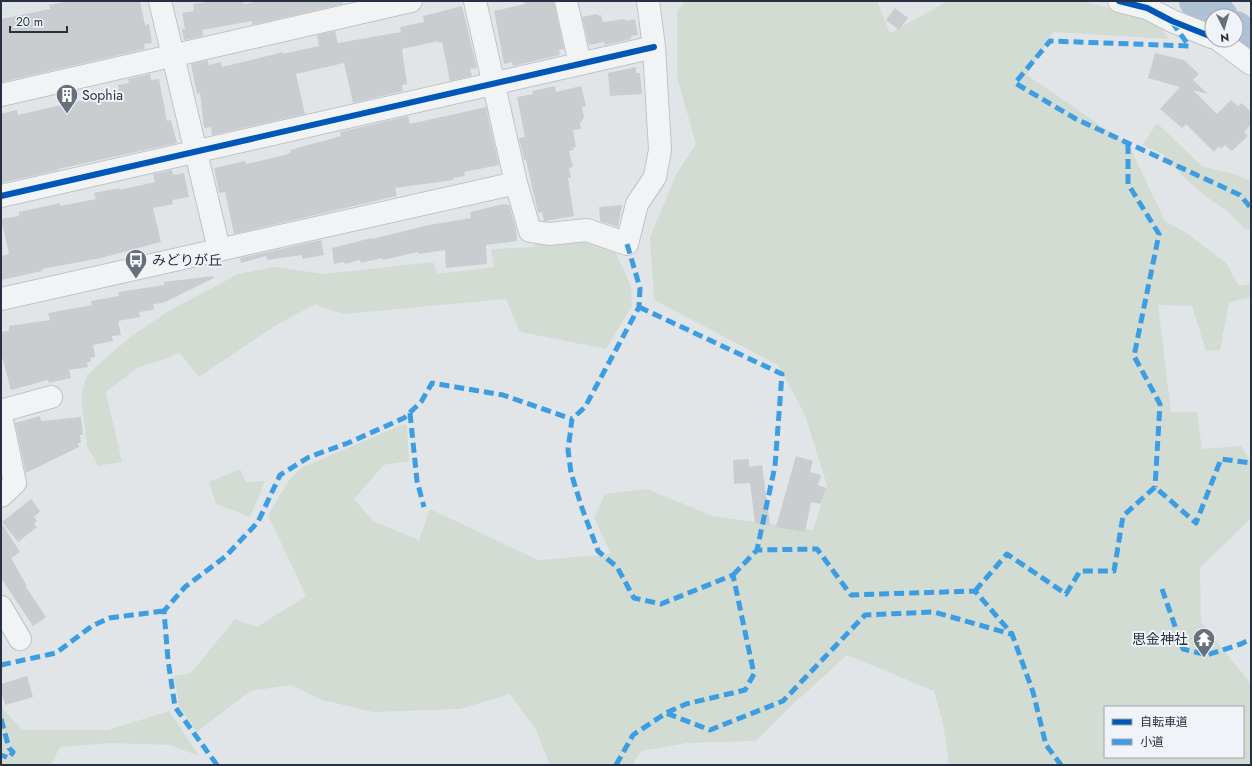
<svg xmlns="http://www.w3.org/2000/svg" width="1252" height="766" font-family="Jost,'Noto Sans JP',sans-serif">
<rect width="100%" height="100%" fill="#e2e5e8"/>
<path fill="#d3dcd3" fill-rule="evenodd" d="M 685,1 L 877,1 L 890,33 L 948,1 L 1082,1 L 1144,17 L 1162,29 L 1169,39 L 1053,32 L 1027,75 L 1129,145 L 1165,221 L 1188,234 L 1226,263 L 1239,286 L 1251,284 L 1251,297 L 1229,302 L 1220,350 L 1206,351 L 1192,306 L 1158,305 L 1171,412 L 1197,412 L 1202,449 L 1241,446 L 1251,461 L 1251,518 L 1200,568 L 1201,622 L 1251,684 L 1251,765 L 949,765 L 943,723 L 934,691 L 847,655 L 789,708 L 756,741 L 687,743 L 641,751 L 633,765 L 550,765 L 536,730 L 510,694 L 460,709 L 373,712 L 322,700 L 291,685 L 250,691 L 197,732 L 179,707 L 174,676 L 191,673 L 235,619 L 257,627 L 306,596 L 268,515 L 289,480 L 301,468 L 404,424 L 407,426 L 409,461 L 384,465 L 354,499 L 373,521 L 419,540 L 430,509 L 538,560 L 611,554 L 594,518 L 605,494 L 647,489 L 713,516 L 813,530 L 827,486 L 805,415 L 778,365 L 654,300 L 650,237 L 677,173 L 696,144 L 677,77 L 677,11 ZM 1105,707 L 1243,707 L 1243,757 L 1105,757 Z
M 1157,123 L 1202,166 L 1237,175 L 1251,181 L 1251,230 L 1244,228 L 1228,212 L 1204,195 L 1183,177 L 1163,154 L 1142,145 Z
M 580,235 L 615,251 L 631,286 L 632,306 L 606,349 L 520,332 L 506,299 L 344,314 L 323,308 L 316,304 L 278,324 L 199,377 L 179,352 L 171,357 L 139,367 L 106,392 L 122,462 L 98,466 L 87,446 L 81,396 L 87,375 L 130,337 L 167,312 L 238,274 L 275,267 L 324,274 L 433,262 L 438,274 L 494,267 L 491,249 L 535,247 L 535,239 Z
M 240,469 L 246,482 L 265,481 L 250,517 L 216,504 L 209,482 Z
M 1,707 L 22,730 L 108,730 L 169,711 L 199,756 L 170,745 L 110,743 L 60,747 L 51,765 L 1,765 Z"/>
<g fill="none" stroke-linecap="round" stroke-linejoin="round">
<path stroke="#afc1d4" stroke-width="34" d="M 1196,1 L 1206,5 L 1221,16
M 1236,28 L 1251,40"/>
</g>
<path fill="#cacdd0" d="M 69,1 L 140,1 L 145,25 L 149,24 L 152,43 L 144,44 L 145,49 L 2,82 L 1,19 L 50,9 L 49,5 Z
M 213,1 L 243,1 L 244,4 L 259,1 L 343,1 L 343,4 L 252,25 L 252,21 L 202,30 L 203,36 L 184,40 L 182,29 L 185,29 L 182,13 L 194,11 L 193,4 Z
M 524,1 L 554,1 L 564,49 L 559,50 L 560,55 L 513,66 L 512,62 L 504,64 L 494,11 L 525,4 Z
M 462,6 L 477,68 L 470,69 L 472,76 L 450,81 L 442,42 L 439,43 L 439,41 L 402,49 L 407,84 L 402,85 L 403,91 L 353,103 L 344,63 L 296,74 L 305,114 L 212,135 L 211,127 L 204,128 L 200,93 L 197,94 L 191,64 L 208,60 L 208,65 L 221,62 L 222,67 L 283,52 L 283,54 L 319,46 L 317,35 L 335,31 L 338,43 L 401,32 L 400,27 L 424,22 L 423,16 Z
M 895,8 L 908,18 L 899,30 L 886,20 Z
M 598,14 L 598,16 L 601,15 L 603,22 L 625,19 L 626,21 L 635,19 L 638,35 L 631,36 L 631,39 L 605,45 L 604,42 L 589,45 L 582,17 Z
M 1155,53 L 1184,60 L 1199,74 L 1193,80 L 1208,94 L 1193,90 L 1217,114 L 1231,100 L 1238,106 L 1242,103 L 1251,112 L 1251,124 L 1244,132 L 1248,136 L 1232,151 L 1225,145 L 1221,149 L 1219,146 L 1214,152 L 1186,124 L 1182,128 L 1160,109 L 1180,87 L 1148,78 Z
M 636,67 L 636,73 L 640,73 L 642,94 L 610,96 L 608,73 Z
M 150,74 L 151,80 L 159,79 L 167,121 L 171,120 L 177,143 L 58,169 L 59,170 L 1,183 L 1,114 L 17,110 L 18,115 L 110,94 L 110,92 L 119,90 L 118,85 L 129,83 L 128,79 Z
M 555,86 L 556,92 L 581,86 L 586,106 L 582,107 L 584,118 L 580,123 L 581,129 L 573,130 L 576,147 L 573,147 L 574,150 L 569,151 L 573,167 L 569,168 L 571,178 L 568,178 L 574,216 L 546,221 L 544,221 L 542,212 L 538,213 L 526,160 L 524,160 L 519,138 L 525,137 L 517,97 L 533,94 L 532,91 Z
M 486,107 L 499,165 L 464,172 L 465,176 L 453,178 L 453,180 L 395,188 L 397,196 L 234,234 L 225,192 L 219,193 L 214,168 L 245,161 L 246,164 L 285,155 L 291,152 L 290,150 L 341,136 L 340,132 L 408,116 L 410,124 Z
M 172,170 L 173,175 L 184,173 L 189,197 L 172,200 L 173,204 L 153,208 L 161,242 L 101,258 L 42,269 L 42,271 L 1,280 L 1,256 L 9,254 L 1,219 L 19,216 L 19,212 L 60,203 L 60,206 L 96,199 L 94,193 L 119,188 L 120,190 L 155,182 L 153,174 Z
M 503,204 L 509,205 L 516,228 L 517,241 L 486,245 L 487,264 L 446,268 L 445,250 L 419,254 L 418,252 L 383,260 L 382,258 L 361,263 L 360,260 L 345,264 L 344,262 L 334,264 L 332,248 L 371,238 L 372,239 L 429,225 L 471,218 L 470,212 Z
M 622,205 L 618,227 L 600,221 L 599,207 Z
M 321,240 L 324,255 L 302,259 L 302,255 L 267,260 L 266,256 L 241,263 L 240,258 Z
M 213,276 L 214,278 L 163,303 L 153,304 L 154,310 L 139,312 L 140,317 L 118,321 L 121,335 L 112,336 L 113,341 L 93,345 L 95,357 L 90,358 L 91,362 L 87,362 L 88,367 L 69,370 L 71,378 L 49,383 L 48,380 L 11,390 L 1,353 L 1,332 L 9,331 L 9,326 L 50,320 L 48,313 L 92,305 L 91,301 L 119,296 L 118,292 L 164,285 L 164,282 Z
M 40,416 L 41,421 L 81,417 L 83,435 L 80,435 L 81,443 L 78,443 L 79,447 L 26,473 L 15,423 Z
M 796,456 L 813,461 L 810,472 L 821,475 L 818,485 L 826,488 L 821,504 L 811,502 L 805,532 L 776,527 Z
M 749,459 L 749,467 L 762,465 L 770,525 L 755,523 L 750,483 L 734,484 L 733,460 Z
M 31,499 L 40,511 L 34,517 L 37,521 L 34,524 L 37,527 L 18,542 L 2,522 Z
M 1,522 L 20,552 L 11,558 L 27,586 L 26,587 L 46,617 L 33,626 L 1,578 Z
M 27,676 L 33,697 L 5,705 L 1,691 L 1,684 Z"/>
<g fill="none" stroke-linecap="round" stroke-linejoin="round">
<g stroke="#c0c3c6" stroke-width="24">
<path id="minor" d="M 160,1 L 219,249
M 475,1 L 516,183 L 530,231 L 549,234 L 587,230 L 627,244 L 637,204 L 655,177 L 660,150 L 654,47 L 648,1
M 566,1 L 580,64
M 1119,1 L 1147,8 L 1172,21 L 1212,37
M 1219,40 L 1251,64
M 1,95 L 411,1
M 1,196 L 654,47
M 1,299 L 516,183
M 1,411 L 51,397
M 1,416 L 15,483 L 1,496
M 1,607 L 20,639"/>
</g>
<use href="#minor" stroke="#f2f3f4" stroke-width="22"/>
<path stroke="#3d9de3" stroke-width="5" stroke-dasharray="10 5" stroke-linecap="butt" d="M 1172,22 L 1189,46 L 1050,41 L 1015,83 L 1076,119 L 1240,195 L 1251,208
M 1128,144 L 1128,184 L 1159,234 L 1134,356 L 1160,404 L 1155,487
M 627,244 L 640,288 L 639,307 L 585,407 L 572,419 L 568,450 L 571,473 L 582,508 L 598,551 L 617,567 L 634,598 L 661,604 L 733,575 L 754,674 L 745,690 L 686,704 L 666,713
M 639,307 L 782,374 L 775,466 L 757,550
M 410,413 L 417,481 L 424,507
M 733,575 L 757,550 L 817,549 L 851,595 L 975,591 L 1012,634 L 1033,692 L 1046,745 L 1061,765
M 1162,589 L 1183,649 L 1207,655 L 1241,644 L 1251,639
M 975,591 L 1007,554 L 1066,594 L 1080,571 L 1114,571 L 1123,516 L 1155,487 L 1196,523 L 1221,459 L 1251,463
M 1,665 L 56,653 L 92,626 L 109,618 L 164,611
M 1,719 L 9,748 L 13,752 L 9,758 L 1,755
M 217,765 L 175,707 L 168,660 L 164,611 L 185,587 L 225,557 L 258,522 L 280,475 L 309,457 L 348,443 L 404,418 L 421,402 L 432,383 L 503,395 L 572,419
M 616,765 L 633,735 L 666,713 L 710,730 L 783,701 L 865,615 L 934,612 L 1011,634"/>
<g stroke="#f0f3f7" stroke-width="8">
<path id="cycleway" d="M 1119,1 L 1147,8 L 1172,21 L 1212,37
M 1,196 L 654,47"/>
</g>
<use href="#cycleway" stroke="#0057b8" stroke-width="6"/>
</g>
<defs>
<g id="building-pin" transform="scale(1.15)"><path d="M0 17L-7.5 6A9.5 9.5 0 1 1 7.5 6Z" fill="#68707c" stroke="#f0f3f7"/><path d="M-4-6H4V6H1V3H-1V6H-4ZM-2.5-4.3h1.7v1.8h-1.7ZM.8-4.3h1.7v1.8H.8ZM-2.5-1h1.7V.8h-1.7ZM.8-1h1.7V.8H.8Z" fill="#fff"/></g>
<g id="bus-pin" transform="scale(1.15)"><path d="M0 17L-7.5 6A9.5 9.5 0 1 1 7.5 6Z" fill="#68707c" stroke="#f0f3f7"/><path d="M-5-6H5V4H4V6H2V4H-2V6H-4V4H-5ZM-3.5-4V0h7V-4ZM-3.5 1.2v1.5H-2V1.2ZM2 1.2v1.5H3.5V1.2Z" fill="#fff"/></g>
<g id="temple-pin" transform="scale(1.15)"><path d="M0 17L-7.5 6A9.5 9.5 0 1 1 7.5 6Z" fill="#68707c" stroke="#f0f3f7"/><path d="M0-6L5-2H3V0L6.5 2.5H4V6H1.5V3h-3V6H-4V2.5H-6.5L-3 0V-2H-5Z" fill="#fff"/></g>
</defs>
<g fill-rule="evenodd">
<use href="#building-pin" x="67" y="95"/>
<use href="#bus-pin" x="136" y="260"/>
<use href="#temple-pin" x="1204" y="639"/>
</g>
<g text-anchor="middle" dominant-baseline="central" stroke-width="4" stroke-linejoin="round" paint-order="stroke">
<g font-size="14" fill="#273142" stroke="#f0f3f7" text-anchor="start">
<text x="82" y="95">Sophia</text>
<text x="152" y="260">みどりが丘</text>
<text x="1188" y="639" text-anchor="end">思金神社</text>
</g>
</g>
<rect width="1252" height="766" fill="none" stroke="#273142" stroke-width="4"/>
<rect x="1104" y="706" width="140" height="52" fill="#f0f3f7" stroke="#a0a5af"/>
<rect x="1112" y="719" width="20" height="6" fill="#0057b8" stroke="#a0a5af"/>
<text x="1140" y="726" font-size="12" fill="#273142">自転車道</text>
<rect x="1112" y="739" width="20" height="6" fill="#3d9de3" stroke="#a0a5af"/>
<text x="1140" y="746" font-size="12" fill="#273142">小道</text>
<g transform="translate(1224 28) rotate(175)"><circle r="19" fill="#f0f3f7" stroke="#a0a5af"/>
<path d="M0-3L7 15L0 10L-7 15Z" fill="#68707c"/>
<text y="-6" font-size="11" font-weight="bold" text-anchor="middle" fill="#273142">N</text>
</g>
<path d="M10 26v6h57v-6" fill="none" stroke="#273142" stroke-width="2"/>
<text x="16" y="26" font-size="12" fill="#273142" stroke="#f0f3f7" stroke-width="3" paint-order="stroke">20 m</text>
</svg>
